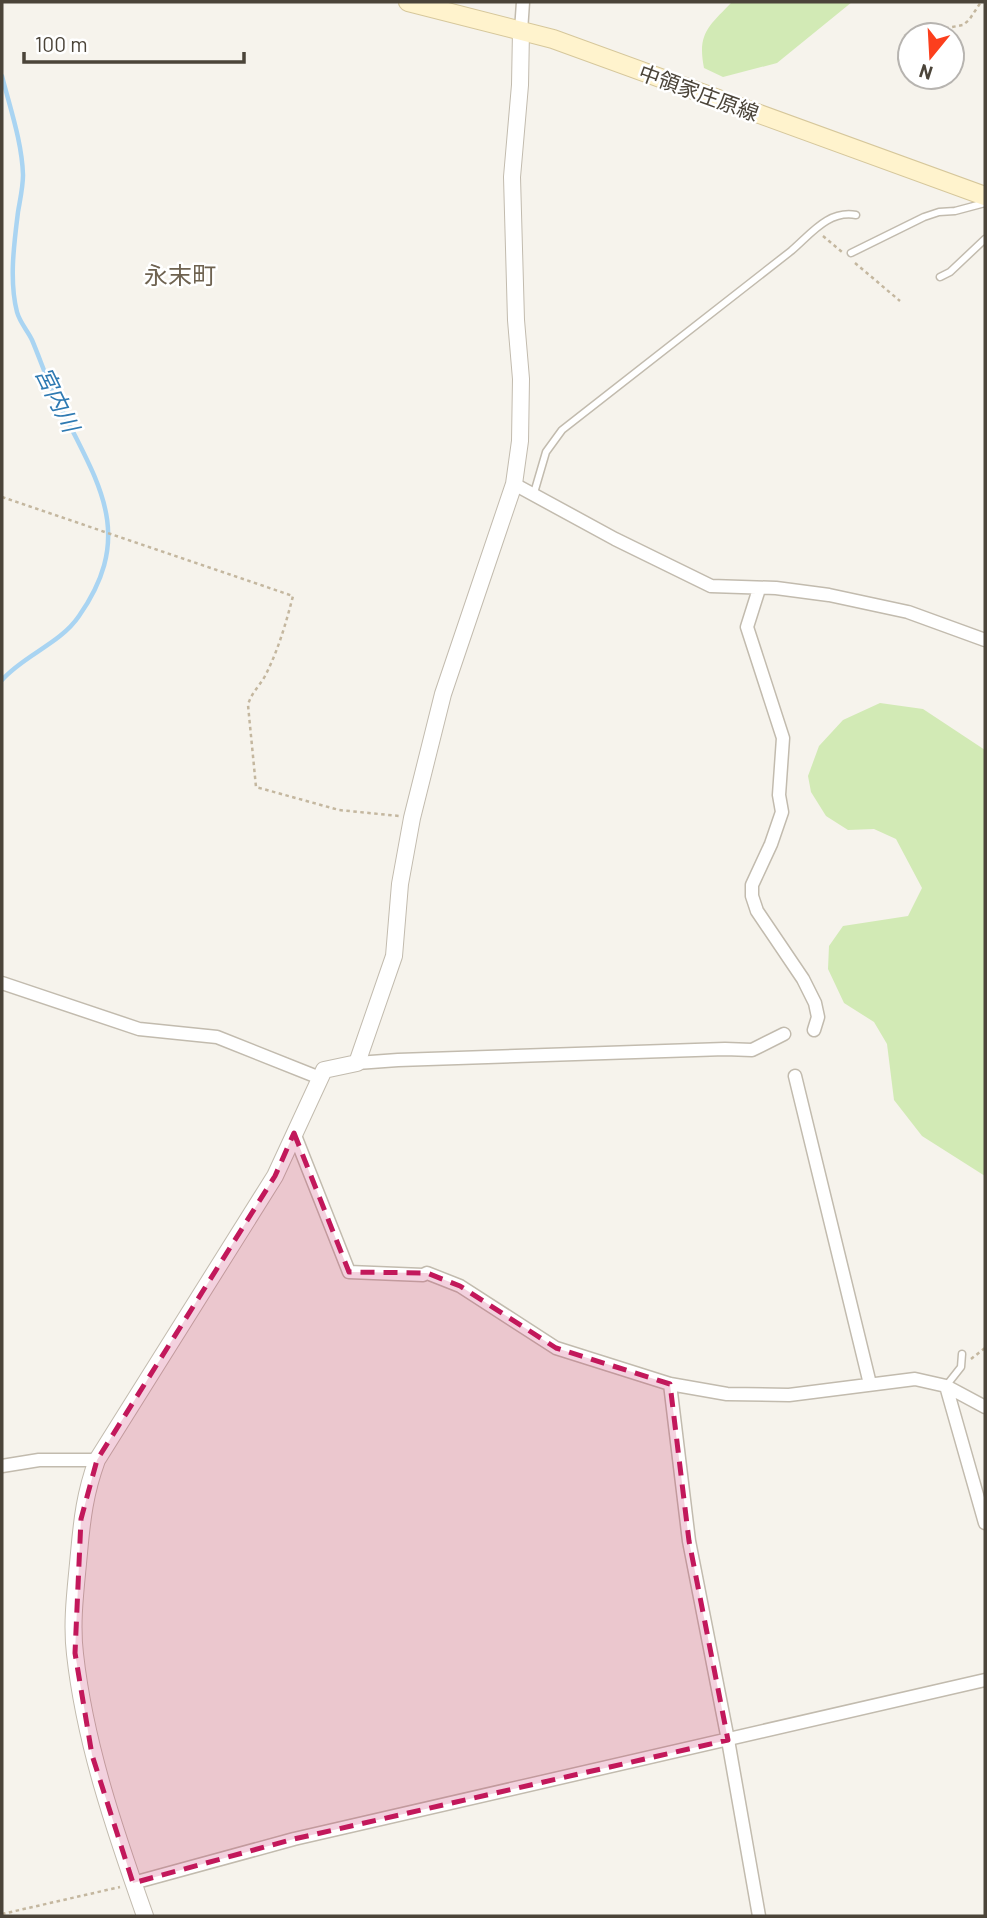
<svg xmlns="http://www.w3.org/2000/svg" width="987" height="1918" font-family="Barlow,'Noto Sans JP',sans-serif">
<rect width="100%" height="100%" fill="#f6f3ec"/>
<path fill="#d2eab5" d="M 732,2 L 852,2 L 777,63 L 723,77 L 704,68 C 697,33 709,26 732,2 Z
M 880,703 L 923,709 L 985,750 L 985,1176 L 922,1136 L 894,1100 L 887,1044 L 874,1022 L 844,1003 L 828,969 L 829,946 L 843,926 L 908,916 L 922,888 L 896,839 L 874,829 L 848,830 L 826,816 L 811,792 L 808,776 L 819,746 L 843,720 Z"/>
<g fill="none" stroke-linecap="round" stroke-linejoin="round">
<path stroke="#a9d4f2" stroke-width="4.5" d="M 2,76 C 10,108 22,142 23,175 C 23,187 20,200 18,212 C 14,244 9,281 17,312 C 20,323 28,331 32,340 C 41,361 48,384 59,404 C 97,482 137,533 79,616 C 60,644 24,655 2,680"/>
<g stroke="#c2bbae" stroke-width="9">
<path id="service" d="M 851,253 L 924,217 L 939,212 L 955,211 L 985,203
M 940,277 L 950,272 L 985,239
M 534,493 L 546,452 L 562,430 L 791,251 C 811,234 828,210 856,215
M 946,1386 L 961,1367 L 962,1354"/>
</g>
<g stroke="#c2bbae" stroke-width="15">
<path id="minor" d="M 521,31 L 523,2
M 514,484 L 615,539 L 711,586 L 776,588 L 829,595 L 908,612 L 985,640
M 759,589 L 747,627 L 783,738 L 779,795 L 782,812 L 771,844 L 752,885 L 752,896 L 757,911 L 803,979 L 815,1003 L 818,1017 L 814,1030
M 2,983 L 139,1029 L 217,1037 L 320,1078
M 357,1063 L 398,1060 L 725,1049 L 752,1050 L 784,1034
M 795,1076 L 870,1384
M 294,1133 L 349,1272 L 423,1275 L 427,1273 L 460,1286 L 556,1348 L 670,1384 L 727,1394 L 789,1395 L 915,1379 L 946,1386 L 985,1407
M 670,1384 L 689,1541 L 728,1740 L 759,1916
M 946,1386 L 985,1523
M 2,1466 L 39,1460 L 97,1460
M 133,1883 L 294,1839 L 985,1680"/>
</g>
<g stroke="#c2bbae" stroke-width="18">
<path id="tertiary" d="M 145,1916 C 115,1831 85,1744 75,1654 C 71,1621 76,1587 79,1553 C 82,1519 85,1493 97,1460 L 275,1176 L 324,1070 L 357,1063 L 394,956 L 400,884 L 412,818 L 443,694 L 514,484 L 520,441 L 521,379 L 516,320 L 512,177 L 520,85 L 521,31"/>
</g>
<g stroke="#d6c79b" stroke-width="20">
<path id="secondary" d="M 408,2 L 553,39 L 985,196"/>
</g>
<path stroke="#c4b79f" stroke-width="2.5" stroke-dasharray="3.5 3.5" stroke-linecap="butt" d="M 904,36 L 963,25 L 969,20 L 981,2
M 823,236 L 842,252
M 855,263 L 900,301
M 2,497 L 293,596 C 286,623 278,651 265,676 C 259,687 251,693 248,705 L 256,787 L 339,810 L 399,816
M 971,1359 L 985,1348
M 2,1914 L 120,1887"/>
<use href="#service" stroke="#fff" stroke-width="6"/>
<use href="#minor" stroke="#fff" stroke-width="12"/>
<use href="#tertiary" stroke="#fff" stroke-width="16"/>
<use href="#secondary" stroke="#fff3cd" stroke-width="18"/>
</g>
<path fill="#c2185b" fill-opacity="0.2" stroke="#c2185b" stroke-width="5" stroke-dasharray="14 9" stroke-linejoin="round" d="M 294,1133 L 349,1272 L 427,1273 L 460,1286 L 556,1348 L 670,1384 L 689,1541 L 728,1740 L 294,1839 L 133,1883 L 92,1755 L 75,1653 L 81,1519 L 97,1460 L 275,1176 Z"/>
<g text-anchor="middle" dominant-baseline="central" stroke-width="5" stroke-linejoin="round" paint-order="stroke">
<g font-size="21" fill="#4b4439" stroke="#fff">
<text transform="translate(699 92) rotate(20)">中領家庄原線</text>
</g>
<g font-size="23" font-style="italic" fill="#2e7ab2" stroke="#fff">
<text transform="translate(58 399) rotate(64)">宮内川</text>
</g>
<g font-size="24" fill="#6e6250" stroke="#fff">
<text x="180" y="274">永末町</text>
</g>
</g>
<rect width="987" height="1918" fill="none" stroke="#4b4439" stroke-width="7"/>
<g transform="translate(931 56) rotate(198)"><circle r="33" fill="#ffffff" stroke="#b7b4b0" stroke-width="2"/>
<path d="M0-5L12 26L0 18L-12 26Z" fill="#fc3f1d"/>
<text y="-10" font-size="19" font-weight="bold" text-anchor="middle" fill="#4b4439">N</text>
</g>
<path d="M24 52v10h220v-10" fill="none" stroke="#4b4439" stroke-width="3.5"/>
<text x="35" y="52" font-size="21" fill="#4b4439" stroke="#ffffff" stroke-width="5" paint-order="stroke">100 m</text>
</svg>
